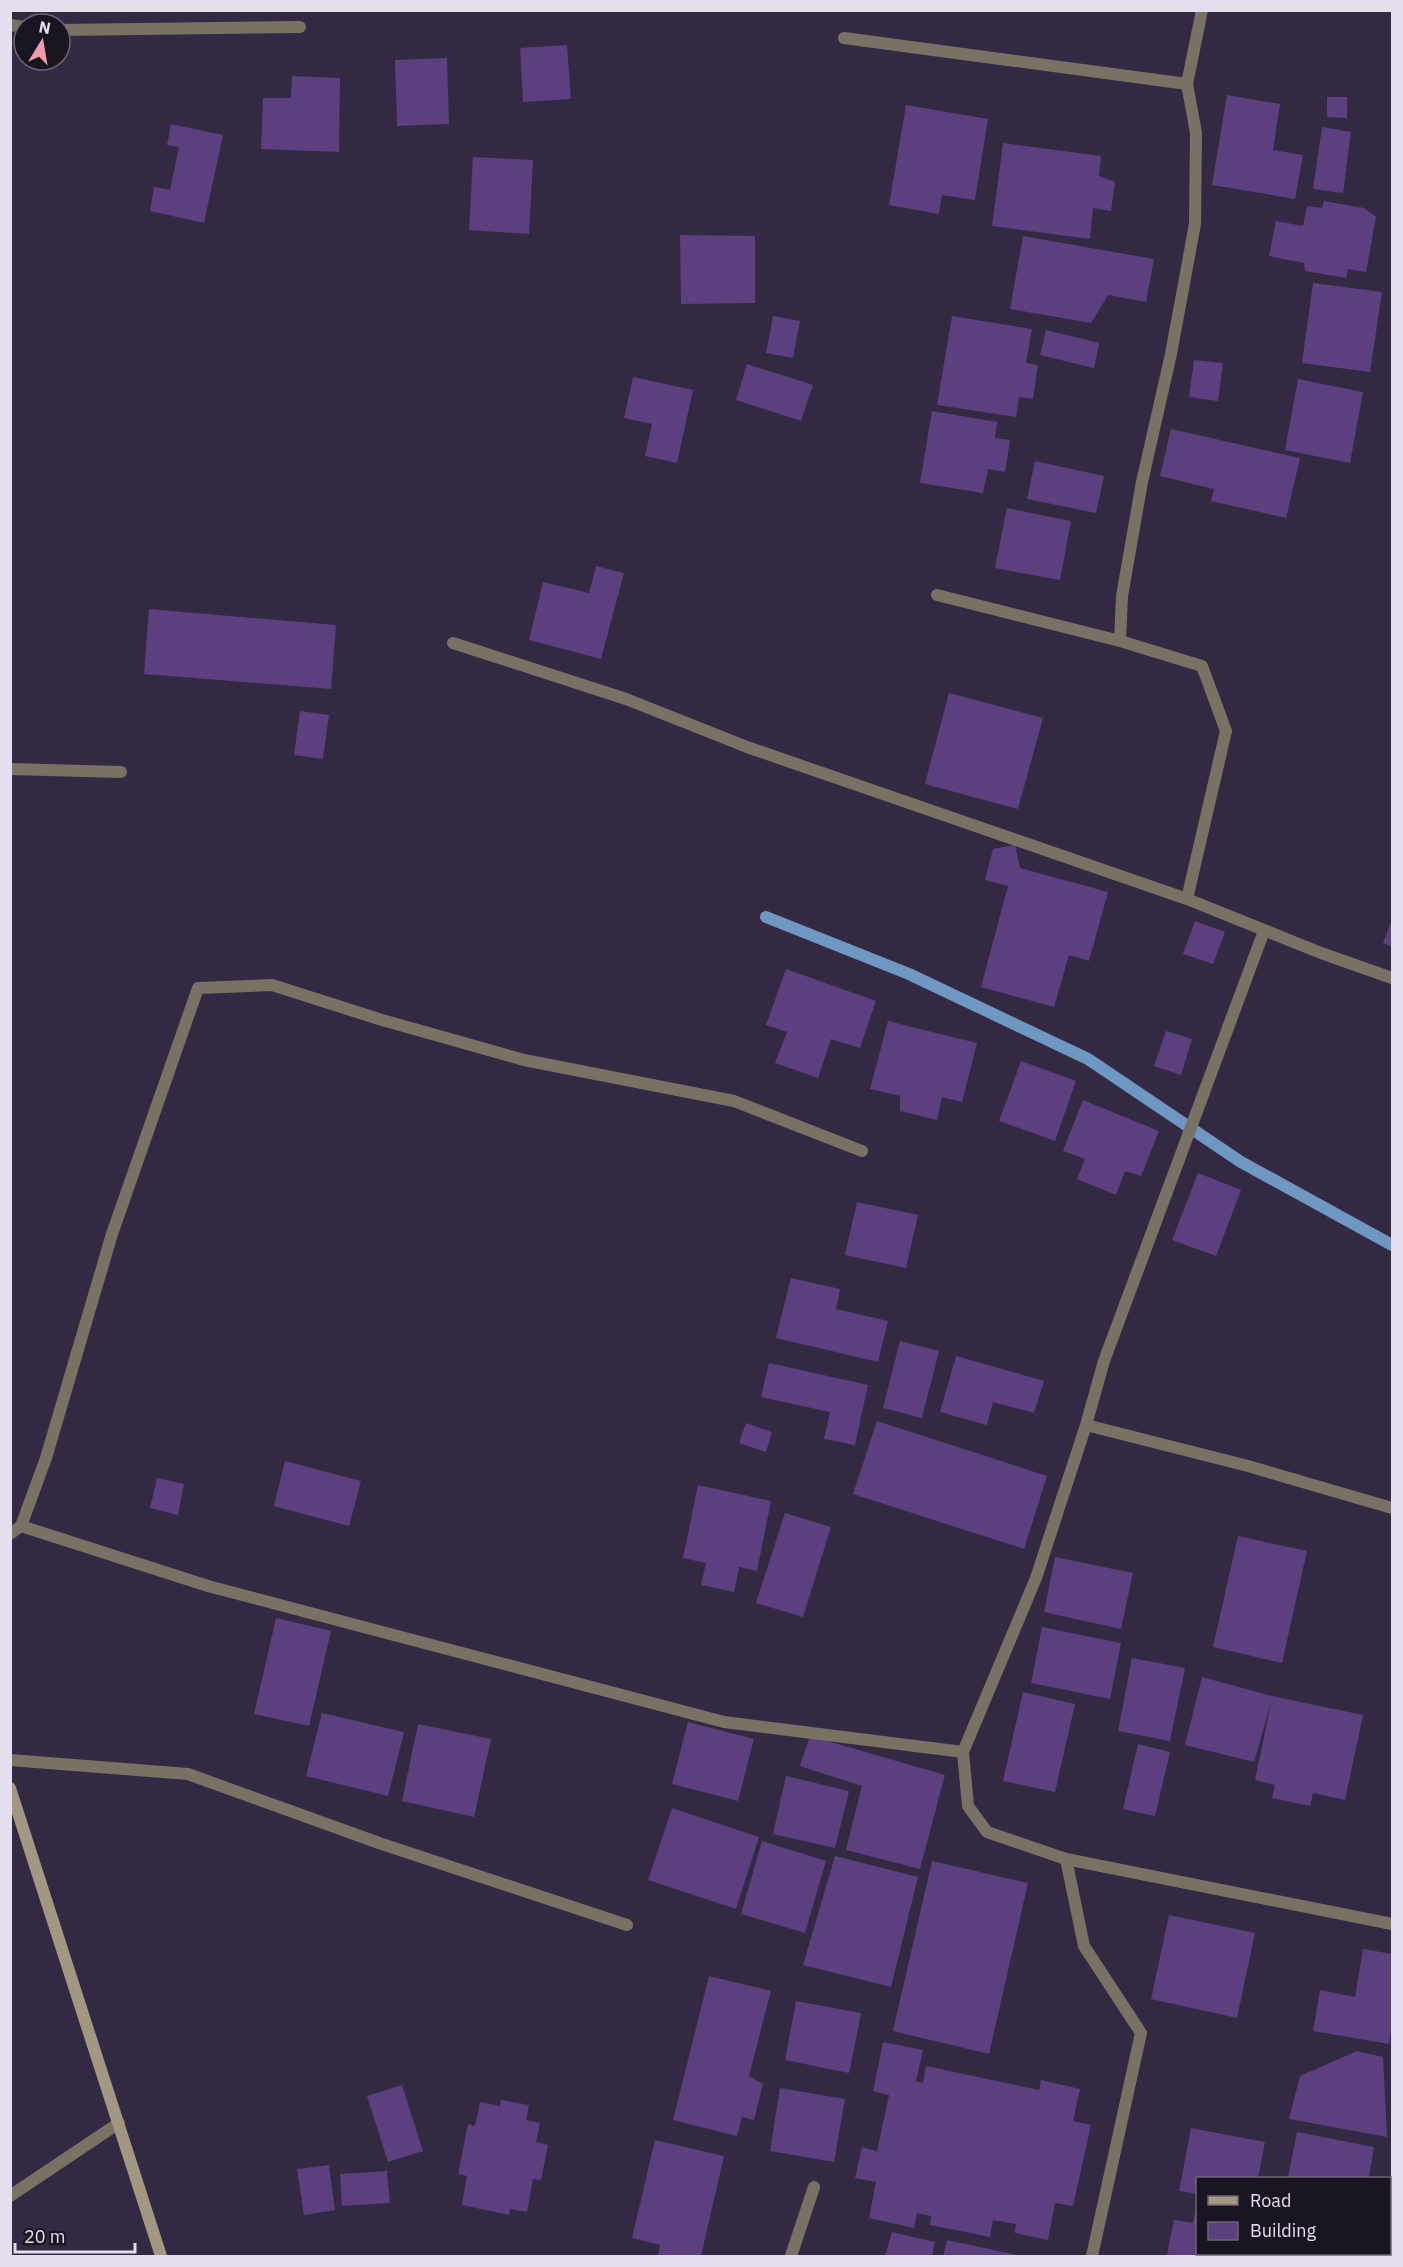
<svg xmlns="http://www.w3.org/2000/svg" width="1403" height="2267" font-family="'IBM Plex Sans',sans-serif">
<rect width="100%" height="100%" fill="#342943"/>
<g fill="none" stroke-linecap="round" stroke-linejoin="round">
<path stroke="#6e97c2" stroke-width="12" d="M 766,917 L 909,974 L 1088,1059 L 1241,1162 L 1392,1245"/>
</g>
<path fill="#5b3f7e" d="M 567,45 L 571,99 L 523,102 L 520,48 Z
M 447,58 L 449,124 L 397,126 L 395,60 Z
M 292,76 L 340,78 L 339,152 L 261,149 L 263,98 L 291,98 Z
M 1227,95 L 1280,104 L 1273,150 L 1303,155 L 1295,199 L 1212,185 Z
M 1327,97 L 1347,97 L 1347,118 L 1327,117 Z
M 906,105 L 988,119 L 975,200 L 942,195 L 939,214 L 889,205 Z
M 171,124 L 223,135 L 204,223 L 150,211 L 154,187 L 170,190 L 179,147 L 167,145 Z
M 1322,127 L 1351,132 L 1343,193 L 1313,189 Z
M 1003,143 L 1101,156 L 1099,176 L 1115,182 L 1111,211 L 1093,208 L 1090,239 L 992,226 Z
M 473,157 L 533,160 L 529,234 L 469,230 Z
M 1324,201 L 1364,208 L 1376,217 L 1366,272 L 1348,269 L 1346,278 L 1305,271 L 1304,263 L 1269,256 L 1276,221 L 1303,226 L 1307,206 L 1322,208 Z
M 680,235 L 755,236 L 755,303 L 681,304 Z
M 1023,236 L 1154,259 L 1146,302 L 1108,295 L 1091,323 L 1010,309 Z
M 1313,283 L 1382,292 L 1370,372 L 1302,363 Z
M 773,316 L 800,321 L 793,358 L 766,353 Z
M 952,316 L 1032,329 L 1026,363 L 1038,365 L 1033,399 L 1019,397 L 1016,417 L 937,405 Z
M 1046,330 L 1099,343 L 1094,368 L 1040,355 Z
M 1194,360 L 1223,363 L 1218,401 L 1189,397 Z
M 747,364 L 813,385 L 801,421 L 736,400 Z
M 633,377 L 693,390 L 677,463 L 645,456 L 652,424 L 624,418 Z
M 1298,379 L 1363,392 L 1350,463 L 1285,450 Z
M 932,411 L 997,422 L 995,438 L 1010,440 L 1005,472 L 988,469 L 983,493 L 920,483 Z
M 1171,429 L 1300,458 L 1286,518 L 1211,501 L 1214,489 L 1160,476 Z
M 1035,461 L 1104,476 L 1096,513 L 1027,499 Z
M 1007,508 L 1071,521 L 1060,580 L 995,568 Z
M 596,566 L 624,573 L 601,659 L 529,640 L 543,582 L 589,593 Z
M 149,609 L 336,625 L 331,689 L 144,674 Z
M 949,693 L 1043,718 L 1018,809 L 925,784 Z
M 300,711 L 329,715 L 323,759 L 294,755 Z
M 1015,845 L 1020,868 L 1108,892 L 1089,961 L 1069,955 L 1054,1007 L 981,987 L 1008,886 L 985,880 L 993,849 Z
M 1392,920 L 1392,947 L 1383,943 Z
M 1195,921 L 1225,932 L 1213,964 L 1183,954 Z
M 786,969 L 876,1001 L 860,1048 L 831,1039 L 818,1078 L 775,1063 L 787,1032 L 766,1025 Z
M 888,1021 L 977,1043 L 962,1102 L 942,1097 L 937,1120 L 900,1111 L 900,1096 L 870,1089 Z
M 1166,1031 L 1192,1039 L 1181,1075 L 1154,1066 Z
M 1021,1061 L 1076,1081 L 1055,1141 L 999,1121 Z
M 1083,1100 L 1159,1131 L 1141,1176 L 1125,1171 L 1116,1195 L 1077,1179 L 1085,1159 L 1063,1151 Z
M 1198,1173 L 1241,1190 L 1216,1256 L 1172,1240 Z
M 857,1202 L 918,1215 L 906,1268 L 845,1255 Z
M 791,1278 L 840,1289 L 836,1309 L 888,1321 L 878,1362 L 776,1338 Z
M 900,1341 L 939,1351 L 922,1418 L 883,1408 Z
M 956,1356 L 1044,1381 L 1034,1413 L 993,1402 L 987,1425 L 940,1412 Z
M 769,1363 L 868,1385 L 855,1445 L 824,1439 L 830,1412 L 761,1397 Z
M 877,1421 L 1047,1476 L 1024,1549 L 853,1494 Z
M 746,1423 L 772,1432 L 766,1452 L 739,1443 Z
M 285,1461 L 361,1481 L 349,1526 L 274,1506 Z
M 157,1478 L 184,1484 L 178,1515 L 150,1508 Z
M 698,1485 L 771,1501 L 757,1571 L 739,1567 L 734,1592 L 701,1585 L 706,1563 L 683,1558 Z
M 785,1513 L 831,1527 L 803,1617 L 756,1603 Z
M 1238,1536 L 1307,1551 L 1282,1663 L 1213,1647 Z
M 1055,1557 L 1133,1573 L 1121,1629 L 1044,1612 Z
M 276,1618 L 331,1631 L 309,1726 L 254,1714 Z
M 1042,1627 L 1121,1643 L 1110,1699 L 1031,1683 Z
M 1132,1658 L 1185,1668 L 1170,1741 L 1118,1731 Z
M 1202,1677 L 1272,1696 L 1363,1715 L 1345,1800 L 1313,1793 L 1310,1806 L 1272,1798 L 1275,1785 L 1255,1780 L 1271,1703 L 1254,1762 L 1185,1745 Z
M 1023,1692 L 1075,1704 L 1055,1792 L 1003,1781 Z
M 322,1713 L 404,1732 L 388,1796 L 306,1776 Z
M 688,1722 L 754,1739 L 738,1801 L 672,1784 Z
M 418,1724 L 491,1739 L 474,1817 L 402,1801 Z
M 810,1736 L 945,1775 L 920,1869 L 846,1850 L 862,1786 L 800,1766 Z
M 1138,1744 L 1170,1752 L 1155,1816 L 1123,1809 Z
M 786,1776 L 849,1791 L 835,1848 L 773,1834 Z
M 672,1808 L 759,1837 L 736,1909 L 648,1880 Z
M 762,1841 L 826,1861 L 805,1933 L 741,1914 Z
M 835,1856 L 918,1877 L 891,1987 L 803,1965 Z
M 932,1861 L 1028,1883 L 989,2054 L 893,2031 Z
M 1169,1915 L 1255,1933 L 1237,2018 L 1151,1999 Z
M 1363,1949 L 1392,1954 L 1392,2024 L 1389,2044 L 1313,2031 L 1320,1990 L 1355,1997 Z
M 709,1976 L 771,1991 L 749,2076 L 763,2084 L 754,2120 L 742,2117 L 737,2136 L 673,2120 Z
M 796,2001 L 861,2013 L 849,2073 L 785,2060 Z
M 883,2042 L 923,2050 L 916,2081 L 923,2083 L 926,2066 L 1039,2090 L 1041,2080 L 1080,2089 L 1073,2121 L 1091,2125 L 1073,2206 L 1055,2203 L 1048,2240 L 1015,2233 L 1016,2224 L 993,2220 L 990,2237 L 930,2225 L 931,2216 L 917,2213 L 914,2228 L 869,2218 L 876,2182 L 855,2178 L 862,2147 L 877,2151 L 889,2095 L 873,2091 Z
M 1357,2051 L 1383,2057 L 1387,2137 L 1289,2119 L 1300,2076 Z
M 402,2085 L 423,2151 L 388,2162 L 367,2096 Z
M 780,2088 L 845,2099 L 834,2162 L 770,2151 Z
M 501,2100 L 529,2105 L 526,2120 L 540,2123 L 536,2142 L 548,2145 L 541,2180 L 533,2179 L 527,2212 L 510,2209 L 509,2215 L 462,2205 L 467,2176 L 458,2174 L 468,2124 L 475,2126 L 480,2102 L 500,2106 Z
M 1191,2128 L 1265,2142 L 1258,2178 L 1198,2178 L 1198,2194 L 1179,2191 Z
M 1297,2132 L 1374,2147 L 1369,2176 L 1376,2178 L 1288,2178 Z
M 655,2140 L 724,2156 L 701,2256 L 658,2256 L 660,2245 L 632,2238 Z
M 329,2165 L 335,2210 L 304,2215 L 297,2169 Z
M 387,2171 L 390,2203 L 342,2206 L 340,2174 Z
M 1196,2208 L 1198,2254 L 1264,2254 L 1264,2256 L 1167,2255 L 1174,2220 L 1193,2223 Z
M 892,2232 L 935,2242 L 932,2256 L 885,2256 Z
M 947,2240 L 1021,2256 L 943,2256 Z
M 1390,2243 L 1392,2244 L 1391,2256 L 1293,2256 L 1294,2254 L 1390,2254 Z"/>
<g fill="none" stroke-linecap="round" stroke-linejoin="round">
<path stroke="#787265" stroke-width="12" d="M 791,2256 L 814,2187"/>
<path stroke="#787265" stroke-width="12" d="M 10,25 L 24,27
M 60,30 L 300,27
M 844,38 L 1187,84
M 937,595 L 1120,641 L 1202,666 L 1226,731 L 1187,899
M 1120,641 L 1122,596 L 1142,482 L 1171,354 L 1195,224 L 1196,133 L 1187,84 L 1202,10
M 453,643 L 626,699 L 747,747 L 1187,899 L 1321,953 L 1392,978
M 10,769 L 121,772
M 1264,931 L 1104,1361 L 1086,1425 L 1036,1578 L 963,1752 L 968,1806 L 987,1832 L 1066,1859 L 1392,1924
M 1086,1425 L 1248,1466 L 1392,1508
M 21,1526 L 208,1586 L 724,1722 L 963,1752
M 10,1534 L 21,1526 L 46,1458 L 112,1234 L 198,988 L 272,985 L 382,1020 L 524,1060 L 734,1101 L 862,1151
M 10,1760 L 188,1774 L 379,1843 L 627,1925
M 1066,1859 L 1084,1946 L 1141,2033 L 1092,2256
M 10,2196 L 119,2123"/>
<path stroke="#a29882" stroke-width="12" d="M 10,1788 L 161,2256"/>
</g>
<rect width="1403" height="2267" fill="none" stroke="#e4deef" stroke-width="24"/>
<rect x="1196" y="2177" width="195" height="78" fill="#191520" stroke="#6a6573" stroke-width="1.5"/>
<rect x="1208" y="2196" width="30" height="9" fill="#a29882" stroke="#6a6573" stroke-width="1.5"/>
<text x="1250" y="2207" font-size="18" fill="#e4deef">Road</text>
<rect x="1208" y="2222" width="30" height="18" fill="#5b3f7e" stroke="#6a6573" stroke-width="1.5"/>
<text x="1250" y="2237" font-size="18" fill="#e4deef">Building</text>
<g transform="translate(42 42) rotate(11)"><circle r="28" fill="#191520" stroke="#6a6573" stroke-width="1.5"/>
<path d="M0-4.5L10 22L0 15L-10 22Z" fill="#f39aaa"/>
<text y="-9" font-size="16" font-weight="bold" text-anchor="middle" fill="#e4deef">N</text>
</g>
<path d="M15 2243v9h120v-9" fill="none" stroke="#e4deef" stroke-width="3"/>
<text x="24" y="2243" font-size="18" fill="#e4deef" stroke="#191520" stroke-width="4.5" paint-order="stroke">20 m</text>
</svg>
